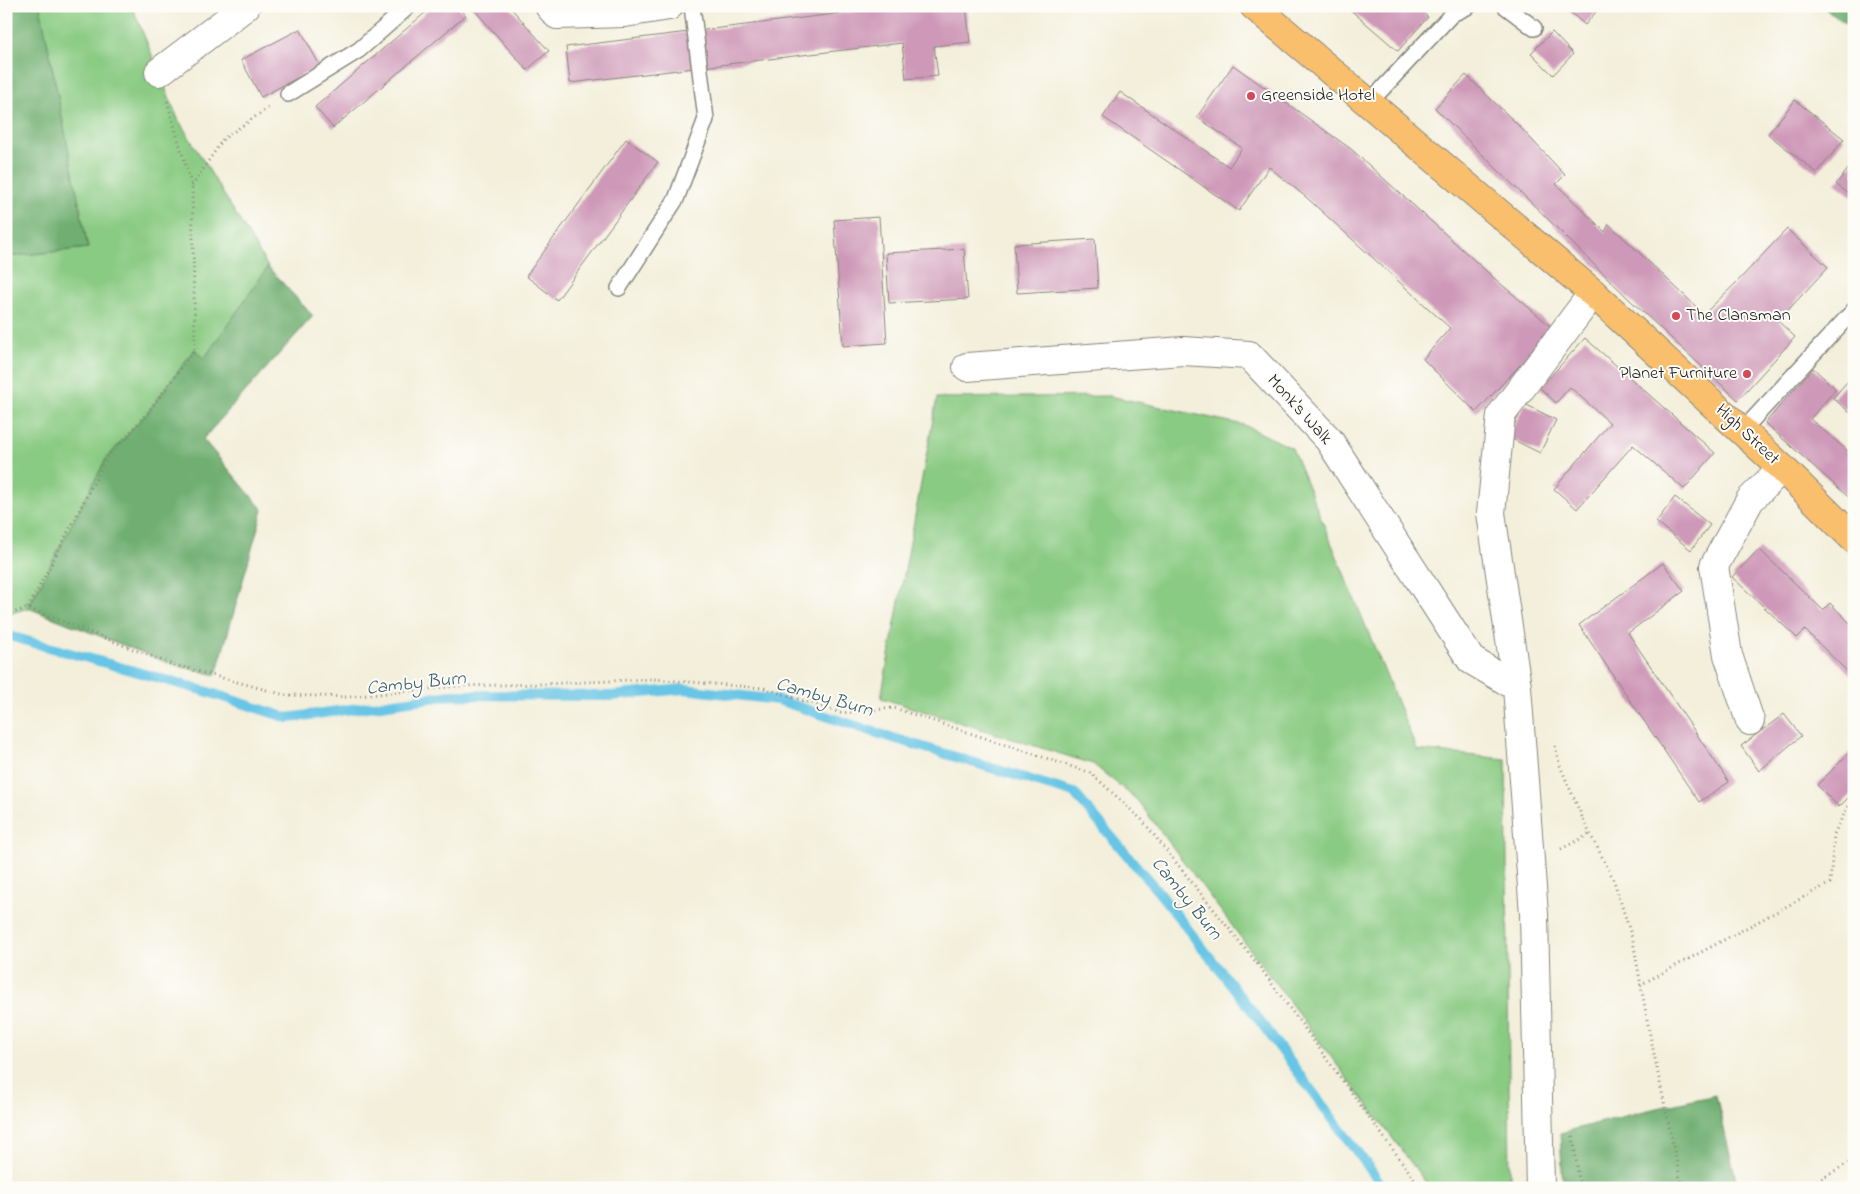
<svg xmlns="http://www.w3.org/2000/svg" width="1860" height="1194" font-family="'Indie Flower',sans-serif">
<rect width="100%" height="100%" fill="#fdfcf7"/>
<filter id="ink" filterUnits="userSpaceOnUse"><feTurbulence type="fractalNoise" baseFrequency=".02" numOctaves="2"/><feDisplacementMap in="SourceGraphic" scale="10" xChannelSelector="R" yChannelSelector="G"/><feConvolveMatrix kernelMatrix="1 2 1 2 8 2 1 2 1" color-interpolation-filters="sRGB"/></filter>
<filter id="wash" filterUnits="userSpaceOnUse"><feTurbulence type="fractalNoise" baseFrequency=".0096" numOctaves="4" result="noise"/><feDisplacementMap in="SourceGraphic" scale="20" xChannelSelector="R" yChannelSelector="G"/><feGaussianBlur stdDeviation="1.12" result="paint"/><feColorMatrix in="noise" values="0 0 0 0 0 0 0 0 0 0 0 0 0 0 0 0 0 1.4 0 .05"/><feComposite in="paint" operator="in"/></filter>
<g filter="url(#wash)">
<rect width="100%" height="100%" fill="#f3efdb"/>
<path fill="#8acb83" stroke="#537450" d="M 40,6 L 132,6 L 178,119 L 268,267 L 203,360 L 195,350 L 148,412 L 106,459 L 28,608 L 6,615 L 6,257 L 88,248 Z
M 1110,396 L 1244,425 L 1292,448 L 1417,750 L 1506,759 L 1510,1188 L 1430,1188 L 1137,800 L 1093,764 L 881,698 L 937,398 Z"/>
<path fill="#6faf71" stroke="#466646" d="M 6,6 L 40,6 L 88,248 L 6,257 Z
M 1821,6 L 1854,6 L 1854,29 Z
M 268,267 L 313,316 L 203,439 L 263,510 L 216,675 L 171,664 L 28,608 L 106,459 L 148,412 L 195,349 L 204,359 Z
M 1716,1095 L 1738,1188 L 1563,1188 L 1560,1133 L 1644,1111 Z"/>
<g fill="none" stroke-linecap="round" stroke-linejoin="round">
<path stroke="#67c5e5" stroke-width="10" d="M 6,635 L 205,691 L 288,718 L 452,695 L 611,696 L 684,689 L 778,700 L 880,734 L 1074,793 L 1161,895 L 1256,1016 L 1384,1188"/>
</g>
<g id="blocks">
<path fill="#ce98b8" d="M 433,6 L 457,6 L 466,15 L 333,128 L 315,107 Z
M 471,6 L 509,6 L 549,51 L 527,70 Z
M 900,6 L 966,6 L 970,42 L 934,46 L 938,76 L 906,79 L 902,43 L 570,83 L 566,47 Z
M 1346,6 L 1415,6 L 1428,17 L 1398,51 Z
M 1563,6 L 1601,6 L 1585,25 Z
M 300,29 L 320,66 L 261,97 L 241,60 Z
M 1552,32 L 1573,54 L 1553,75 L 1531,53 Z
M 1233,65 L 1351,149 L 1494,278 L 1554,329 L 1476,412 L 1423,359 L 1450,328 L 1307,198 L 1269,167 L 1239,211 L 1103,117 L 1120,92 L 1229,167 L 1242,148 L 1197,117 Z
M 1466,75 L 1517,124 L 1565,175 L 1556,184 L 1605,232 L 1609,224 L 1704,314 L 1737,282 L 1787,229 L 1828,267 L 1778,321 L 1795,337 L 1738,400 L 1630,300 L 1435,108 Z
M 1795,100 L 1844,139 L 1817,173 L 1768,134 Z
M 626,139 L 658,162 L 557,300 L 526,276 Z
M 1854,162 L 1854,198 L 1836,184 Z
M 879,217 L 887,343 L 843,346 L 834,220 Z
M 1095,239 L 1098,288 L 1017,293 L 1014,244 Z
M 964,249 L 968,299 L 889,303 L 886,253 Z
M 1585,338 L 1715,453 L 1684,489 L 1633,445 L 1577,509 L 1554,489 L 1610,423 L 1570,387 L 1556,403 L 1540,388 Z
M 1813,368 L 1836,389 L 1810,419 L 1854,456 L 1854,502 L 1765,423 Z
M 1854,374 L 1854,416 L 1833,398 Z
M 1525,404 L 1556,420 L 1540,453 L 1508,437 Z
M 1675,497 L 1710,525 L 1691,550 L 1656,522 Z
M 1759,549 L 1823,610 L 1830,603 L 1854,627 L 1854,678 L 1805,630 L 1797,638 L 1732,577 Z
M 1663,563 L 1684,591 L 1628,633 L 1729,782 L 1699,802 L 1579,625 Z
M 1784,714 L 1801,736 L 1759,771 L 1741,746 Z
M 1854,748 L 1854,792 L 1839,807 L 1817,785 Z"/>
</g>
</g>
<g filter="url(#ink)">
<use href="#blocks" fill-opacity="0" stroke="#88867c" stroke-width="1"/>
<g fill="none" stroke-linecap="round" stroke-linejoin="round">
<g stroke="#88867c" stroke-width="18">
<path id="lane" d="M 1505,6 L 1534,28
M 288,94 L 359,50 L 409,6
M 1369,103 L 1452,14 L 1469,6
M 619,288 L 676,199 L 706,119 L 692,6
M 1742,431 L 1854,310"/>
</g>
<g stroke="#88867c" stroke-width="30">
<path id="street" d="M 549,6 L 557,15 L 625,13 L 669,6
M 159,72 L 246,6
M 967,367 L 1183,351 L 1249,355 L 1329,440 L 1471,660 L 1517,687
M 1750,721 L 1728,655 L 1714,566 L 1750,500 L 1782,468
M 1540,1188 L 1534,914 L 1517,687 L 1491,513 L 1501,415 L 1593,293"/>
</g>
<g stroke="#88867c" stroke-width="30">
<path id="primary" d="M 1254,6 L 1593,293 L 1782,468 L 1854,539"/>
</g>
<path stroke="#88867c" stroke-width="3" stroke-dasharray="1 4" stroke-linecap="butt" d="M 192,186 L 223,139 L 268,108
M 28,608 L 106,459 L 148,412 L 195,349 L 192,187 L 167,101
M 6,615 L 28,608 L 171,664 L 285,695 L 349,697 L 457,686 L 543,684 L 653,679 L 764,688 L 841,713 L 894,708 L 1091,773 L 1142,820 L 1259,966 L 1421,1188
M 1555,746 L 1560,766 L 1586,826 L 1613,878 L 1633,941 L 1649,1030 L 1682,1188
M 1561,849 L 1590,834
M 1640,985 L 1830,883 L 1834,834 L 1848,806 L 1854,801
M 1573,1136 L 1580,1188
M 1804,1188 L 1854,1160"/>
<use href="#lane" stroke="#fff" stroke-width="15"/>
<use href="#street" stroke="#fff" stroke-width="28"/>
<use href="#primary" stroke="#f9bf6d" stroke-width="28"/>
</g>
</g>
<g fill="#d1495b" stroke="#fdfcf7" stroke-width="2">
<circle cx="1251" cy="96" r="5"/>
<circle cx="1676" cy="316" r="5"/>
<circle cx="1747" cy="374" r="5"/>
</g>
<g text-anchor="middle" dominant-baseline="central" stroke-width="4" stroke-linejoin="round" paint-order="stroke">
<g font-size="18" fill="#1c1c1c" stroke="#fdfcf7" text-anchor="start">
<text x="1261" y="96">Greenside Hotel</text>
<text x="1686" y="316">The Clansman</text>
<text x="1737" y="374" text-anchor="end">Planet Furniture</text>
</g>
<g font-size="18" fill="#1c1c1c" stroke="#fdfcf7">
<text transform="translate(1299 410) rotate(48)">Monk's Walk</text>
<text transform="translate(1747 435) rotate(43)">High Street</text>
</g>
<g font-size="19" font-style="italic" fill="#3a606c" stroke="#fdfcf7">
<text transform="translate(416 684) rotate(-6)">Camby Burn</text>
<text transform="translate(824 698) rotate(16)">Camby Burn</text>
<text transform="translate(1186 899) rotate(51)">Camby Burn</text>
</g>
</g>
<rect width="1860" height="1194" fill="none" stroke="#fdfcf7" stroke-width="25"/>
</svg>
